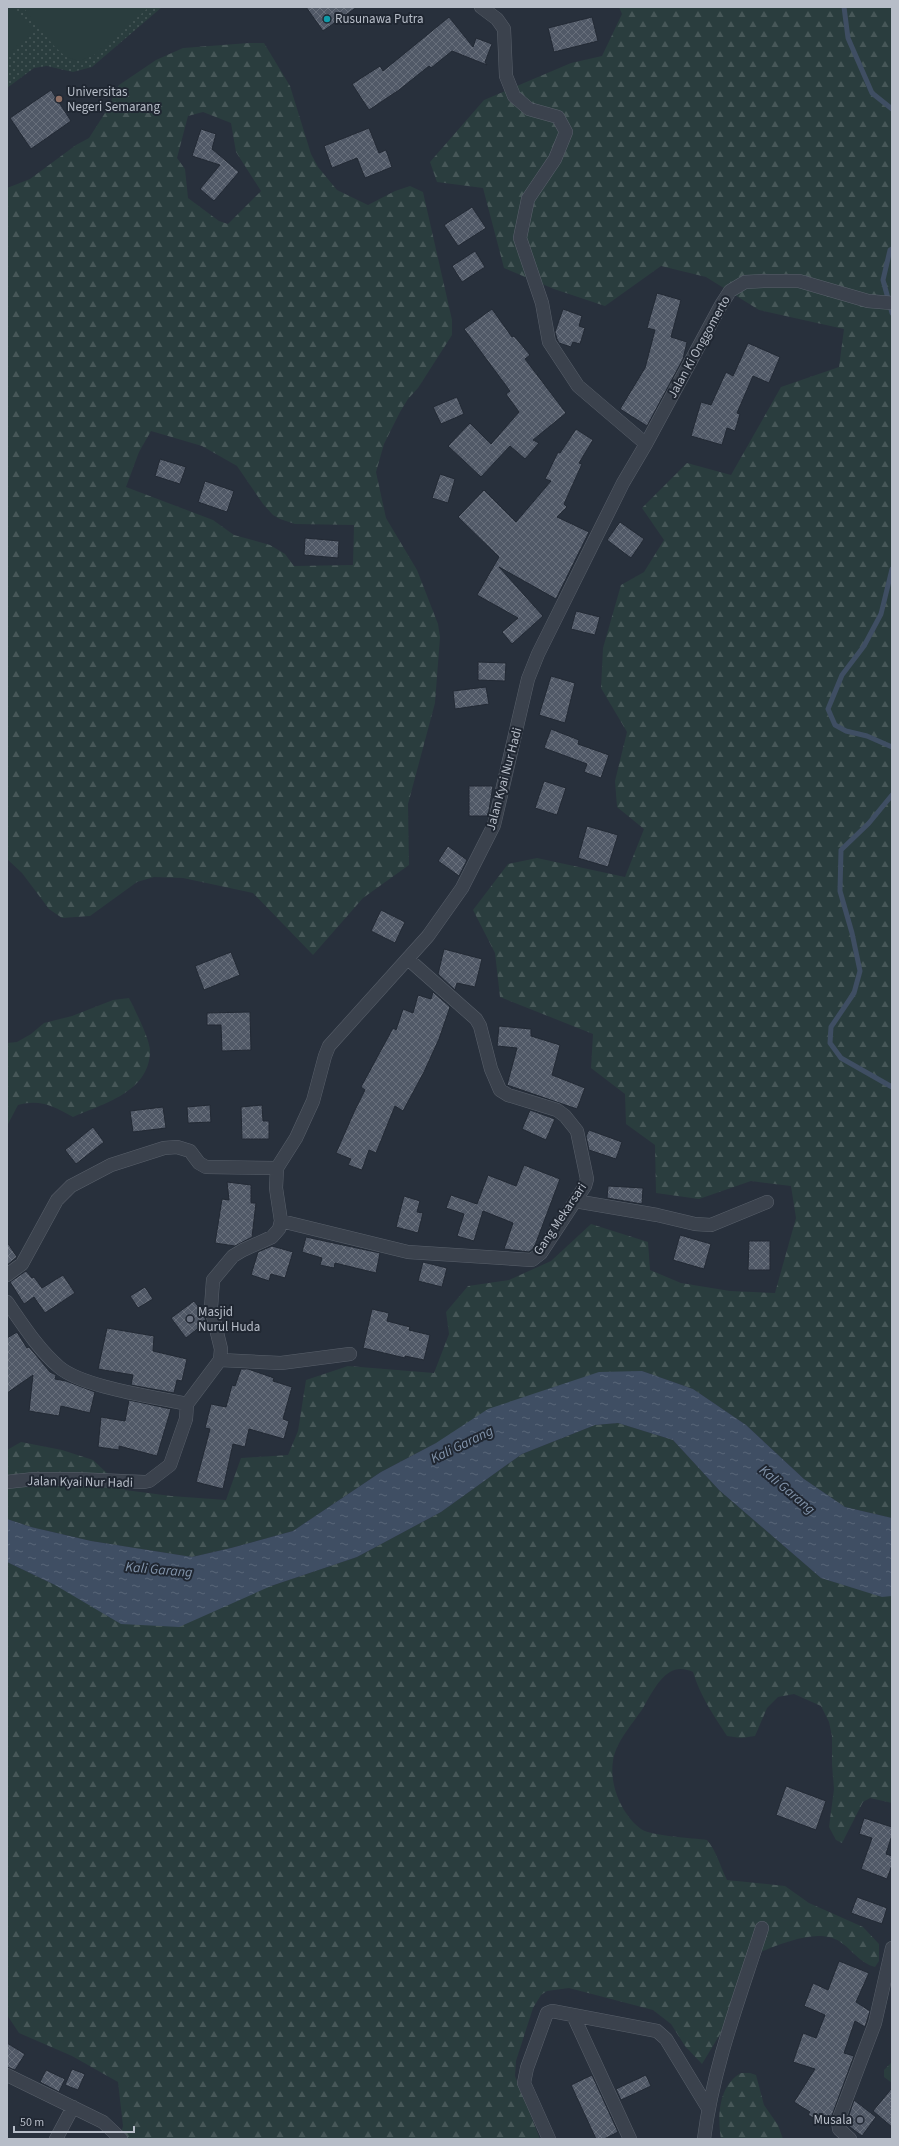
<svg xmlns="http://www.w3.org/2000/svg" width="899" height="2146" font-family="'Source Sans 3',sans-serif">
<defs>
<pattern id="grass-dots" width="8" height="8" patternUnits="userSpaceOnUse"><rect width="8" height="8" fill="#2a3d3e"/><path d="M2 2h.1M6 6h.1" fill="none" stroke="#475758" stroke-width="1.8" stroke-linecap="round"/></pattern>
<pattern id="forest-firs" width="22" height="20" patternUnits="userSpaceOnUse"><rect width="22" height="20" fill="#2a3d3e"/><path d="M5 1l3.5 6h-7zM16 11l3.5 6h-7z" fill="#475758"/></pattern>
<pattern id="water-ripples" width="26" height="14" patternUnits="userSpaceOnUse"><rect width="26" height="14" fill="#3f4e63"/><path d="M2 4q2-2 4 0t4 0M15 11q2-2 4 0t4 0" fill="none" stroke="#586678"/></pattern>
<pattern id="building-cross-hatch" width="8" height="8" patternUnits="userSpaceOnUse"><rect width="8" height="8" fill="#515967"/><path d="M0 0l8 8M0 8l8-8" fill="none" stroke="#686f7b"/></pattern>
</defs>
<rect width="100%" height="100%" fill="#28303c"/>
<path fill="url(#grass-dots)" d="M 7,7 L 162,7 L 92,67 L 73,72 L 47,66 L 34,68 L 7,88 Z"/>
<path fill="url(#forest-firs)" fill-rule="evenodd" d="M 619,7 L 892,7 L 892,1518 L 845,1507 L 804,1479 L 746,1425 L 693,1389 L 642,1371 L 436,1443 L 381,1472 L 293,1531 L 231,1548 L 192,1557 L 91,1541 L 31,1527 L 7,1519 L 7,1450 L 21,1442 L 62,1450 L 93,1460 L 125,1490 L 171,1496 L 226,1500 L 241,1458 L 288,1455 L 298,1431 L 306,1380 L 348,1366 L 434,1373 L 449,1334 L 446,1312 L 468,1286 L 509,1280 L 551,1261 L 591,1224 L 648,1242 L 650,1270 L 681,1283 L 730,1291 L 775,1293 L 796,1218 L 791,1186 L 751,1181 L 699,1199 L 656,1193 L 655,1145 L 626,1124 L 625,1094 L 591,1068 L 593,1034 L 500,997 L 495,953 L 473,910 L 508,864 L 537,858 L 625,877 L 644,829 L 617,807 L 615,781 L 627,732 L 601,688 L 603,648 L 621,585 L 644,572 L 664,540 L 642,508 L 687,463 L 731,475 L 781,387 L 839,367 L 844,329 L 759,310 L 706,277 L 661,266 L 605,306 L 554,289 L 504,268 L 483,188 L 437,182 L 430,162 L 484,100 L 571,63 L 602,56 L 622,14 Z
M 249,43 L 264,43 L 290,86 L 311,154 L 318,167 L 337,190 L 368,205 L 395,191 L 410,186 L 423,192 L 452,320 L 452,335 L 418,388 L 408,399 L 400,412 L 384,444 L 376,472 L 386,518 L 417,570 L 438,624 L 440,637 L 435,703 L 408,804 L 409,865 L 363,898 L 313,955 L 253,893 L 183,878 L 154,877 L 137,882 L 90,916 L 62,918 L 49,909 L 22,873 L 7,859 L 7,188 L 30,179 L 76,145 L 89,138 L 105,113 L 119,85 L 156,60 L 183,48 ZM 203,112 L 231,123 L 236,152 L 261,191 L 228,224 L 219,221 L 188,198 L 185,169 L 177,158 L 188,116 ZM 151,431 L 202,446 L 237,466 L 263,504 L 273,515 L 280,519 L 295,524 L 354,525 L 353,565 L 294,566 L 285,554 L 270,545 L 234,535 L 213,520 L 126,487 L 139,452 Z
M 129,998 C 134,1008 151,1041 150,1052 C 149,1092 103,1104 73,1117 C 53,1106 40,1099 18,1105 L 7,1126 L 7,1043 L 17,1042 L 31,1034 L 44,1023 L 72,1016 L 113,1000 Z
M 618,1423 L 673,1440 L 719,1490 L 821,1578 L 882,1596 L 892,1596 L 892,1803 L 870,1798 L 863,1802 L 842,1843 L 836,1840 L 829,1827 L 834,1789 L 832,1765 L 832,1736 L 829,1722 L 821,1706 L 794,1694 L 778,1697 L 767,1708 L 755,1736 L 741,1738 L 727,1736 C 714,1716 700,1696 693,1672 C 687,1669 677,1667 670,1672 C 658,1679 650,1696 643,1708 C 632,1725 616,1741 613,1761 C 609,1785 622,1815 641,1829 C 651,1836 693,1838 707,1840 C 717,1852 720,1866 727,1880 L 785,1886 L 809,1903 L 863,1927 L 879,1944 L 879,1961 L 875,1967 C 860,1963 854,1952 843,1944 C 820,1924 775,1947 750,1956 L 722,2031 L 702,2064 L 685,2046 L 671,2024 L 653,2010 L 569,1988 L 547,1991 L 541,1995 L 533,2008 L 516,2061 L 515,2076 L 540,2139 L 119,2139 L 123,2126 L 118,2082 L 72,2056 L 19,2033 L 7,2015 L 7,1562 L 55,1585 L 271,1586 L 357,1557 L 441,1512 L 522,1454 L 595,1425 Z
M 892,2062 L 892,2083 L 884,2077 L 884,2070 Z
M 741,2073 L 750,2073 L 756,2075 L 764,2105 L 778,2125 L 783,2139 L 721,2139 C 717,2116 719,2085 741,2073 Z"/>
<path fill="#2a3d3e" d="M 7,7 L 13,7 L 34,32 L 7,54 Z
M 23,7 L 149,7 L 94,55 L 79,61 L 66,57 L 54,46 Z"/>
<path fill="url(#water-ripples)" d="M 642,1371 L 693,1389 L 746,1425 L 804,1479 L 845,1507 L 892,1518 L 892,1596 L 882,1597 L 821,1578 L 719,1490 L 673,1440 L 618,1423 L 595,1425 L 522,1454 L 441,1512 L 357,1557 L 271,1586 L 179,1627 L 121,1624 L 55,1585 L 7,1562 L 7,1519 L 31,1527 L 91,1541 L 192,1557 L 231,1548 L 293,1531 L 381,1472 L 436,1443 L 488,1409 L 599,1372 Z"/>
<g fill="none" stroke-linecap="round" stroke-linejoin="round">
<path stroke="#3f4e63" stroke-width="5" d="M 844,7 L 848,38 L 872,93 L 892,109
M 892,249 L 890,250 L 883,280 L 892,313
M 892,569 L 881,614 L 864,646 L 842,675 L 828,709 L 835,725 L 846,731 L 867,736 L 892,747
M 892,795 L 869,823 L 841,850 L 840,891 L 852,933 L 860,971 L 854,993 L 831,1027 L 830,1043 L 841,1058 L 892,1087"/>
</g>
<path fill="url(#building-cross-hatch)" stroke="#222934" d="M 306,7 L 357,7 L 323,31 Z
M 449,17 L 473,47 L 476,38 L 492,44 L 485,62 L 487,65 L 452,51 L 431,68 L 429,66 L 399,90 L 369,110 L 352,84 L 380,66 L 383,71 Z
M 592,17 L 598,41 L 554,52 L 548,28 Z
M 51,90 L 71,121 L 31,149 L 10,118 Z
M 369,128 L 379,153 L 386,150 L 392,167 L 365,178 L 357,158 L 332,168 L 324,146 Z
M 201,129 L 216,134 L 212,149 L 239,172 L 214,201 L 200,189 L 220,165 L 192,156 Z
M 472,207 L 486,228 L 458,246 L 444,225 Z
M 475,251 L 485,267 L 462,282 L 452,266 Z
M 657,293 L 681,300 L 671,337 L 687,342 L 683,359 L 647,426 L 620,409 L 645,368 L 655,330 L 647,328 Z
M 492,309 L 512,337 L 514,336 L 530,355 L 525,359 L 566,413 L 533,440 L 539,443 L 525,459 L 510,446 L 481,477 L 448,446 L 470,423 L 491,444 L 519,412 L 506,394 L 510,391 L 464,329 Z
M 563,309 L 582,316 L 579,326 L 585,328 L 580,344 L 573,342 L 571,347 L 559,343 L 557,339 L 555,332 Z
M 748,343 L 780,357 L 769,383 L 753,376 L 737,413 L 740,414 L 735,431 L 727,428 L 722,445 L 691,436 L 701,402 L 711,405 L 726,372 L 733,376 Z
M 457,397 L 464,414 L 441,424 L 433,407 Z
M 576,429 L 593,440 L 579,463 L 582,464 L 564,504 L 567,507 L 557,517 L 589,532 L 556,599 L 499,567 L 543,616 L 512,644 L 502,632 L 518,618 L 477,595 L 499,557 L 458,517 L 484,490 L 516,522 L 551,481 L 545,479 L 558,452 L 560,453 Z
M 160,459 L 186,467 L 180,484 L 155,476 Z
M 440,474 L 455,479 L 448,503 L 432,498 Z
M 205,481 L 234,491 L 227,512 L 198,502 Z
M 620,522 L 644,539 L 631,558 L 607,540 Z
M 305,538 L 339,541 L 338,558 L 304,555 Z
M 576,611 L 600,617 L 595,635 L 571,629 Z
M 478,662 L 506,663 L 505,681 L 478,680 Z
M 551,676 L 575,683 L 565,723 L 539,715 Z
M 486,687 L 489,704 L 455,709 L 453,691 Z
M 551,729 L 579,740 L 578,744 L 609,755 L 601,778 L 584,772 L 587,764 L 544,748 Z
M 544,781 L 566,788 L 557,815 L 535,808 Z
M 469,786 L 493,786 L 488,816 L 469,816 Z
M 587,826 L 618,835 L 608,867 L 578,858 Z
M 448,846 L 467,860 L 459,876 L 438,861 Z
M 381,910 L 405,922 L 395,943 L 371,931 Z
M 444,949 L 482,959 L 475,987 L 457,983 L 455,990 L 438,974 Z
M 231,952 L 240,975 L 204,990 L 195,966 Z
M 433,992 L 450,1007 L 439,1039 L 424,1072 L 403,1111 L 395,1106 L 376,1153 L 369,1150 L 362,1170 L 348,1165 L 351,1159 L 336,1153 L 354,1112 L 365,1090 L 361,1087 L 393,1028 L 396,1030 L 403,1009 L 413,1013 L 418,995 L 431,999 Z
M 250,1012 L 251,1050 L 222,1051 L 221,1025 L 207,1025 L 207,1013 Z
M 499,1026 L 531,1029 L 531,1036 L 560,1045 L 552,1075 L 585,1088 L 577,1109 L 507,1085 L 517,1048 L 497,1046 Z
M 210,1105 L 211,1122 L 188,1123 L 187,1107 Z
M 262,1105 L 263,1121 L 269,1121 L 269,1139 L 242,1139 L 241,1107 Z
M 163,1107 L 166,1128 L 133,1132 L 130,1111 Z
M 530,1110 L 555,1119 L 546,1140 L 522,1129 Z
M 93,1127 L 104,1142 L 76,1164 L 65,1150 Z
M 589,1130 L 622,1142 L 616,1159 L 589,1150 L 586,1136 Z
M 524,1165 L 560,1179 L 534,1248 L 529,1252 L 504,1249 L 513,1223 L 483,1211 L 474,1241 L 457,1236 L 464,1214 L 446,1208 L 451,1195 L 477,1204 L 488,1175 L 516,1186 Z
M 227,1182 L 251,1185 L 251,1203 L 256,1203 L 252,1237 L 235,1246 L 215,1243 L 222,1199 L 229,1200 Z
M 608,1186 L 643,1188 L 642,1204 L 607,1198 Z
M 404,1196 L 420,1201 L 417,1212 L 423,1213 L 418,1233 L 396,1227 Z
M 680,1235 L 711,1244 L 704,1269 L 673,1260 Z
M 306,1237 L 380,1253 L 376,1273 L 335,1263 L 334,1268 L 320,1265 L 322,1258 L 302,1252 Z
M 749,1241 L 770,1241 L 770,1270 L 748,1270 Z
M 7,1242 L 17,1257 L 7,1265 Z
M 272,1246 L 293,1252 L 285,1278 L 271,1274 L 269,1281 L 251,1275 L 258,1252 Z
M 423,1262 L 447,1268 L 442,1287 L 418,1281 Z
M 26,1271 L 32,1278 L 34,1277 L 42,1288 L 63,1275 L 75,1293 L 45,1313 L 34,1297 L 24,1304 L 10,1282 Z
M 145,1287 L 153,1299 L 138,1308 L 130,1296 Z
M 194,1301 L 204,1314 L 206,1322 L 186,1338 L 171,1318 Z
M 372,1309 L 389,1313 L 387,1321 L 410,1327 L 409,1330 L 430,1335 L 424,1360 L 405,1356 L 405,1358 L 363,1348 Z
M 107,1328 L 154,1336 L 153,1351 L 187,1359 L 182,1381 L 177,1380 L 174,1393 L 131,1385 L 133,1375 L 98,1369 Z
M 17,1332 L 27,1348 L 29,1347 L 50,1372 L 56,1375 L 55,1379 L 66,1381 L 95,1392 L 90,1413 L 61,1406 L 59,1416 L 29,1411 L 33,1375 L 7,1393 L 7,1338 Z
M 241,1369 L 248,1369 L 274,1378 L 273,1381 L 292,1387 L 283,1419 L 289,1421 L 284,1439 L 249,1429 L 245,1447 L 233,1444 L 223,1489 L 196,1482 L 210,1429 L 205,1428 L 211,1404 L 226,1407 L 232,1385 L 235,1386 Z
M 129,1400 L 171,1409 L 157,1456 L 119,1446 L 119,1450 L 98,1447 L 101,1417 L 125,1421 Z
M 786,1786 L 826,1801 L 816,1830 L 776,1815 Z
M 864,1818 L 892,1827 L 892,1835 L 886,1854 L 892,1856 L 892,1865 L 887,1879 L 861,1869 L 872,1838 L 859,1834 Z
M 857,1897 L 887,1908 L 882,1924 L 851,1913 Z
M 839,1961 L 869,1973 L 856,2002 L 870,2011 L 865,2027 L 855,2021 L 844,2053 L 854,2056 L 831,2118 L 830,2127 L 808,2115 L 810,2112 L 794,2102 L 815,2069 L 793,2062 L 803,2033 L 816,2038 L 825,2015 L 804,2006 L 813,1983 L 828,1990 Z
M 7,2043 L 25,2054 L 15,2070 L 7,2067 Z
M 72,2069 L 85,2074 L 78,2090 L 65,2085 Z
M 46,2070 L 65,2079 L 59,2092 L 40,2082 Z
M 592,2075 L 618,2132 L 604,2139 L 596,2139 L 571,2085 Z
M 646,2075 L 651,2086 L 621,2100 L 616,2089 Z
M 892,2088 L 892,2127 L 873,2111 Z
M 854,2100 L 876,2117 L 862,2136 L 846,2124 Z"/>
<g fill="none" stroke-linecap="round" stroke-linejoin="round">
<g stroke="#59606b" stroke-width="14">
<path id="minor" d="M 481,7 L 497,19 L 504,29 L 506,76 L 514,96 L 529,109 L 558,117 L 566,132 L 555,159 L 528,199 L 520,238 L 542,303 L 549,342 L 578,386 L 646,444
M 575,1201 L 657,1215 L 695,1224 L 711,1225 L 767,1202
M 281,1221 L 408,1252 L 532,1260 L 541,1253 L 585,1186 L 587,1179 L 577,1131 L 565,1116 L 557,1110 L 508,1095 L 500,1090 L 491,1069 L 480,1026 L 476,1019 L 408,959
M 7,1275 L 22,1264 L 57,1200 L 71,1186 L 92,1175 L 111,1165 L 164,1148 L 177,1147 L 190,1151 L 199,1163 L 206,1167 L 277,1168
M 7,1302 C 23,1325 38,1349 59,1367 C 82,1387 155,1397 187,1404
M 220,1360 L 281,1363 L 350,1354
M 7,1482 L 34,1479 L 75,1479 L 144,1482 L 149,1481 L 170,1465 L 186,1419 L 187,1404 L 220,1360 L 221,1349 L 211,1308 L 213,1280 L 233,1256 L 243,1250 L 272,1237 L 279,1229 L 281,1221 L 276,1188 L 277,1168 L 296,1138 L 313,1101 L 325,1056 L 329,1046 L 428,936 L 462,888 L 494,825 L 528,679 L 538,654 L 623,483 L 646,444 L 721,305 L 730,291 L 745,282 L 764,281 L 799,281 L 868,301 L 892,303
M 573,2015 L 630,2139
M 7,2075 L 103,2122 L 121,2139
M 56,2139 L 73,2107
M 549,2139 L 524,2083 L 527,2068 L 547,2013 L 552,2011 L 657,2031 L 666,2039 L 708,2108
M 704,2139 C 713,2067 740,1997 762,1928
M 850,2139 L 839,2129 L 838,2121 L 875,2023 L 892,1948"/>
</g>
<use href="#minor" stroke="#3b424d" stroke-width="13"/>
</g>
<circle fill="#0f9aa8" stroke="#202732" stroke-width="1.5" cx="327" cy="19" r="4"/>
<circle fill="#8d6e63" stroke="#202732" stroke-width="1.5" cx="59" cy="99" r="4"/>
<g fill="#6b7280" stroke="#202732" stroke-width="1.5">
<circle cx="190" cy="1319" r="4"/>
<circle cx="860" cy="2120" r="4"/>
</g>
<g text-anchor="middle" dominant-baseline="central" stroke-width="4" stroke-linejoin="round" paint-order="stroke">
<g font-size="13" fill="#b7bdc8" stroke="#202732" text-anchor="start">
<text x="335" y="19">Rusunawa Putra</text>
<text x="67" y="92">Universitas<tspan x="67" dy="15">Negeri Semarang</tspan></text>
<text x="198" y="1312">Masjid<tspan x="198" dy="15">Nurul Huda</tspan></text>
<text x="852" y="2120" text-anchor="end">Musala</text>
</g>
<g font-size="13" fill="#b7bdc8" stroke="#202732">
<text transform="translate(699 347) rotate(-61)">Jalan Ki Onggomerto</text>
<text transform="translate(504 779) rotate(-75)">Jalan Kyai Nur Hadi</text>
<text transform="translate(560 1219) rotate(-56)">Gang Mekarsari</text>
<text transform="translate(80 1482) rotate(1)">Jalan Kyai Nur Hadi</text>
</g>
<g font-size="14" font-style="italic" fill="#8294ab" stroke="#202732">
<text transform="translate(462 1445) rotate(-26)">Kali Garang</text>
<text transform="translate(787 1490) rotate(40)">Kali Garang</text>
<text transform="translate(159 1570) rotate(5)">Kali Garang</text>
</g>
</g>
<rect width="899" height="2146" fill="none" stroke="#b7bdc8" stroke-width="16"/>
<path d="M14 2126v6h120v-6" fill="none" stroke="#b7bdc8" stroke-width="2"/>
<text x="20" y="2126" font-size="12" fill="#b7bdc8" stroke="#202732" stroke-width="3" paint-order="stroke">50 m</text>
</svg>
